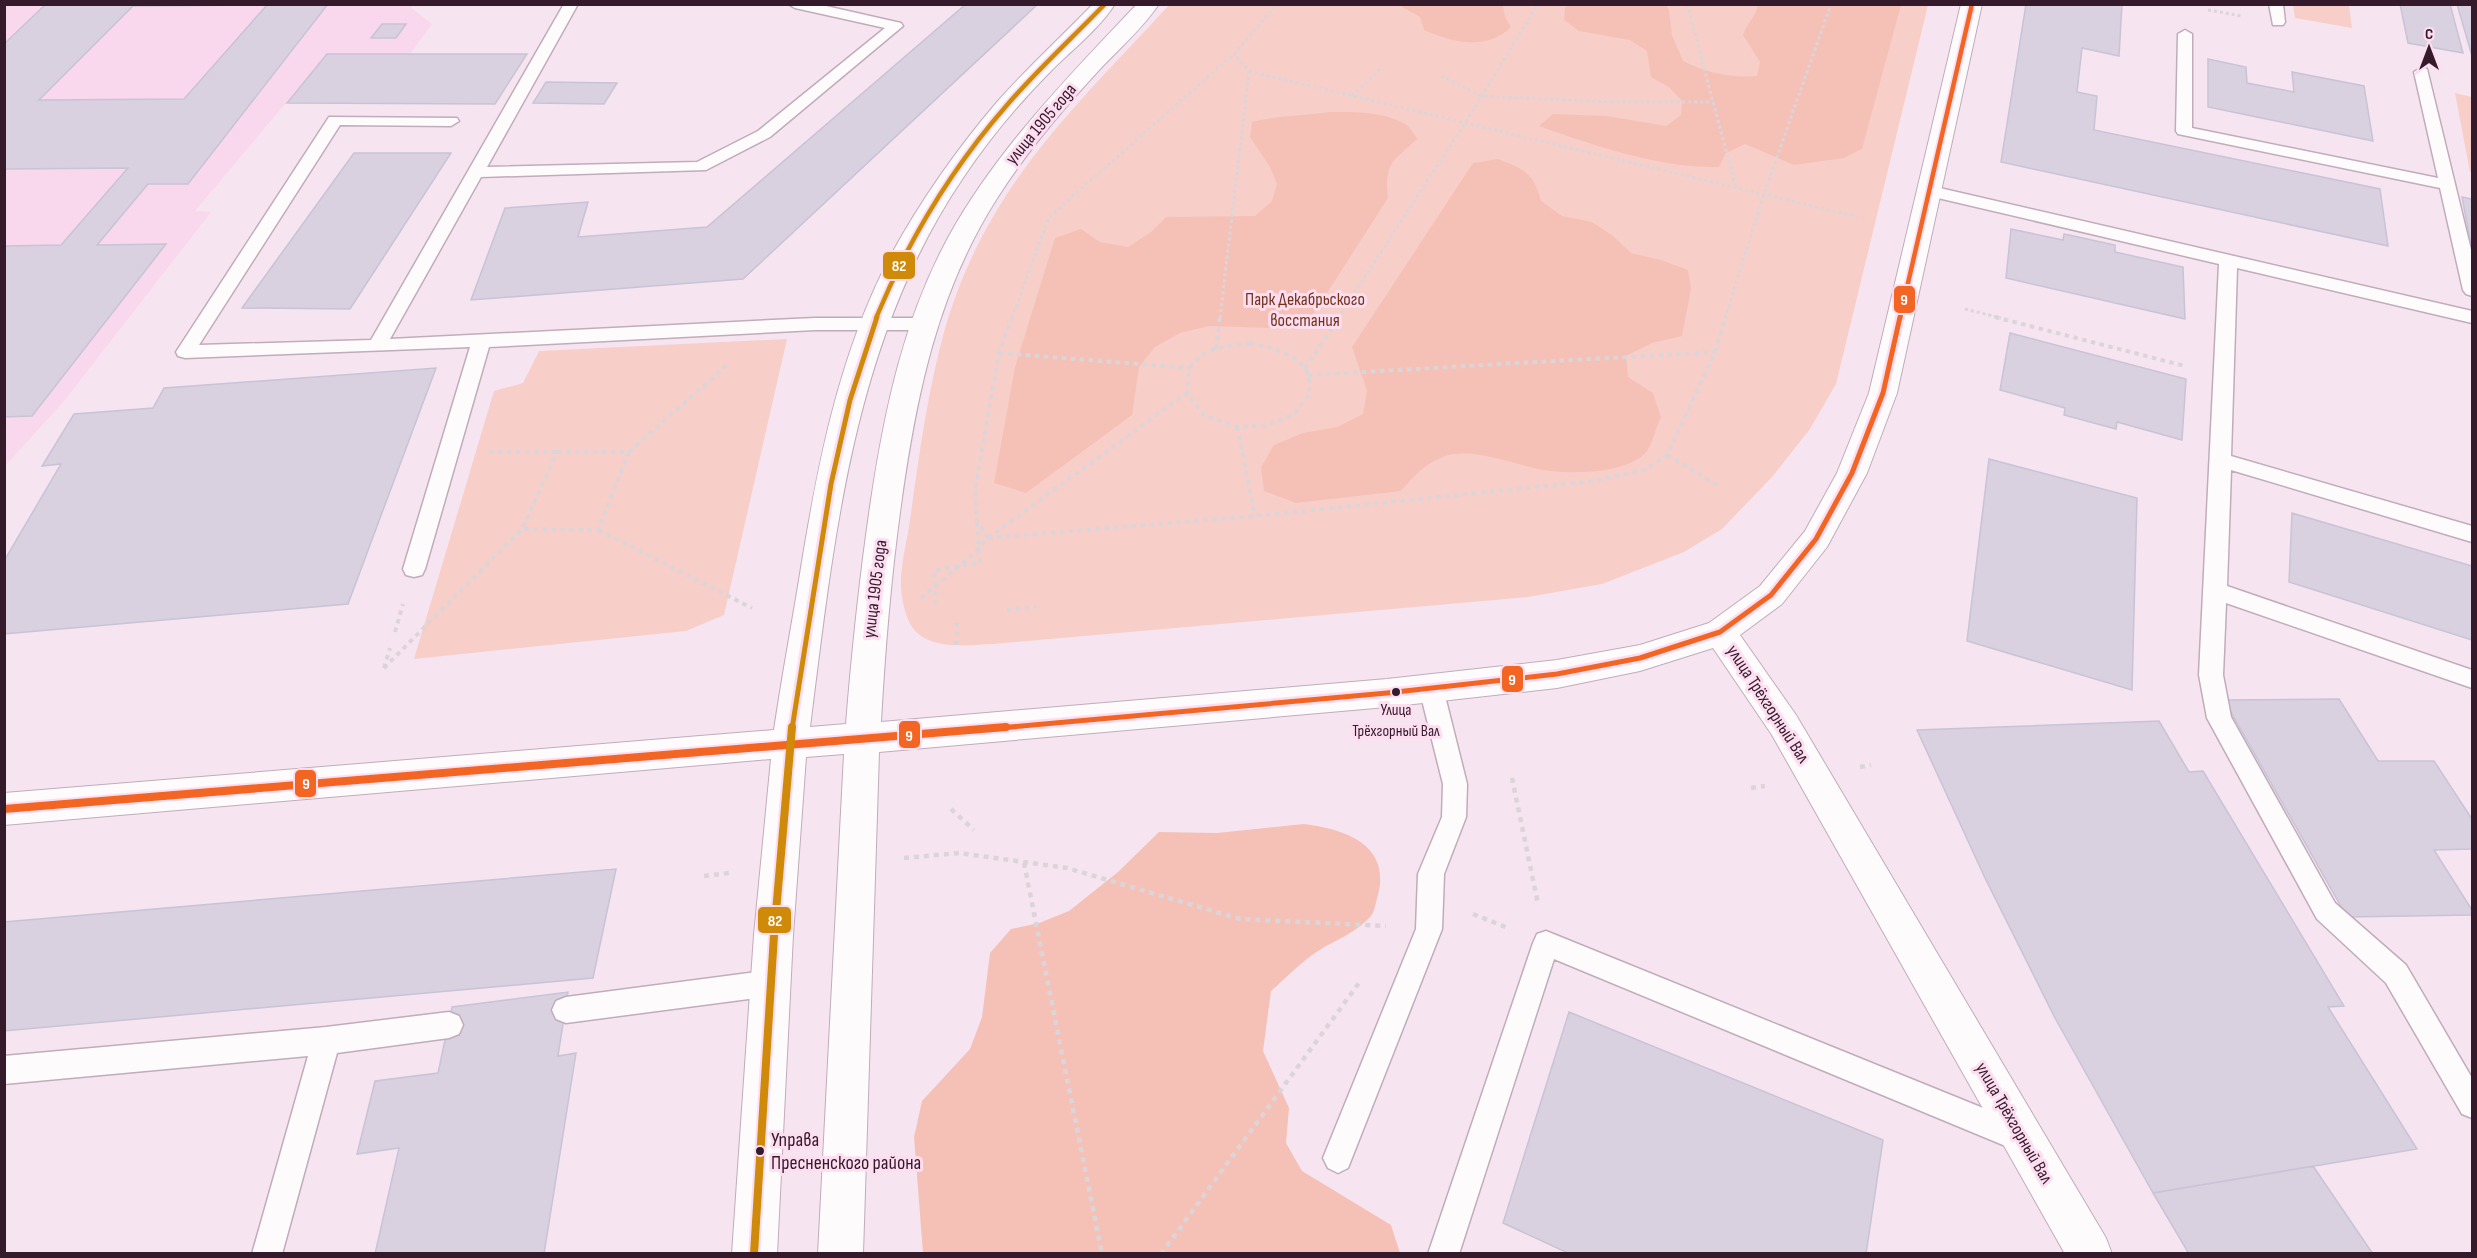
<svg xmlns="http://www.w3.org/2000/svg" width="2477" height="1258" font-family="'Sofia Sans Condensed',sans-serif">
<rect width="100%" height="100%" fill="#f6e5f0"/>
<path fill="#f9d7ec" d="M 5,5 L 413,5 L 411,8 L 432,24 L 410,54 L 327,54 L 195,211 L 211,212 L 64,401 L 5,466 Z"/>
<path fill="#f7cfc8" d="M 1169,5 L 1928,5 L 1836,384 L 1810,429 L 1772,477 L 1722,529 L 1684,552 L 1602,584 L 1528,597 L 993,644 C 968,645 929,651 912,627 C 905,616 902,600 901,588 C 900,566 907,542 910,520 C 919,455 928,388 946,325 C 957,288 974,249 993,217 C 1039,137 1108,72 1169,5 Z
M 2293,5 L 2349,5 L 2352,28 L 2295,18 Z
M 2455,93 L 2472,97 L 2472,172 L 2470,172 Z
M 787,339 L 724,615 L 686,631 L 414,659 L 494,391 L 523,383 L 539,351 Z"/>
<path fill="#f5c1b6" d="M 1568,4 L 1666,5 L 1669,10 L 1672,35 L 1683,61 C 1707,73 1730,78 1757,76 L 1760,62 L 1743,35 C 1747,23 1756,16 1758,5 L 1901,5 L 1862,149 L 1844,158 L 1794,165 L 1745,144 L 1726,153 L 1719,167 C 1664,169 1591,145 1539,126 L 1553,114 L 1607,116 L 1666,126 L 1681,115 L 1682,101 L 1670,88 L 1651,77 L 1647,51 L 1630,40 L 1579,31 L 1564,20 L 1565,8 Z
M 1399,5 L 1503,5 L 1505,17 L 1511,27 C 1486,51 1454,43 1424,30 L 1420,17 Z
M 1330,112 C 1354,112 1383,111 1405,124 C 1410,127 1414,134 1417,139 C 1393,162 1384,162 1388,198 L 1309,321 L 1276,328 L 1209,326 L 1180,333 L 1155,347 L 1139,367 L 1132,415 L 1026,493 L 994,483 L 1015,367 L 1055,238 L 1081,229 L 1100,242 L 1128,247 L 1151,232 L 1166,217 L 1255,216 L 1272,201 L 1277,184 L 1270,167 L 1250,137 L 1252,122 C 1278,115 1303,116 1330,112 Z
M 1498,159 C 1524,169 1534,173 1541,201 L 1562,216 L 1592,222 L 1613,236 L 1631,253 L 1661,260 L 1688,270 L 1691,289 L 1682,336 L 1652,343 L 1626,356 L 1628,377 L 1653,393 L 1661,417 C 1656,427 1653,442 1647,451 C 1630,473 1576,474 1551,471 C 1521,468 1472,445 1443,457 C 1424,464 1413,477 1401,491 L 1296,503 L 1264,491 L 1261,467 L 1274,445 L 1303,433 L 1337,427 L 1363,414 L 1367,391 L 1352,347 L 1473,163 Z
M 1304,824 C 1344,829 1391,844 1378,895 C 1376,901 1375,911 1371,916 C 1357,932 1338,939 1321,949 C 1303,960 1287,977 1271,991 L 1263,1051 L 1289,1108 L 1286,1143 L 1302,1171 L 1391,1225 L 1400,1253 L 923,1253 L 914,1137 L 922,1101 L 970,1049 L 982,1017 L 990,953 L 1011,929 L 1039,923 L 1069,911 L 1118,872 L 1159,832 L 1217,833 Z"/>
<path fill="#d9d0e0" stroke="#c9c3d6" stroke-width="1.5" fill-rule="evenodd" d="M 46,4 L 328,4 L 188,184 L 148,184 L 97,245 L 166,244 L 32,416 L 4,417 L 4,246 L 61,245 L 128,168 L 4,169 L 4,44 ZM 267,5 L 184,99 L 39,100 L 133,6 Z
M 966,4 L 1038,4 L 743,279 L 471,300 L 505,208 L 588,202 L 578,237 L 707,227 Z
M 2026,4 L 2122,4 L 2119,56 L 2082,48 L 2077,92 L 2097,96 L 2094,130 L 2380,189 L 2388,246 L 2001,162 Z
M 2400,4 L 2450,4 L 2463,53 L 2408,43 Z
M 2457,4 L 2472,4 L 2472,57 L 2472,56 Z
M 382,24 L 406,24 L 396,38 L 371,38 Z
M 327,54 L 527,54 L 495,104 L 287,103 Z
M 2208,59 L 2246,67 L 2247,83 L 2294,92 L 2292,72 L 2364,86 L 2373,141 L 2208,107 Z
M 546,82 L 617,83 L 604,104 L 533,103 Z
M 354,153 L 451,153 L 350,309 L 242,308 Z
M 2462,197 L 2472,199 L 2472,251 Z
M 2011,229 L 2063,240 L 2064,234 L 2115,245 L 2115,252 L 2183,267 L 2185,319 L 2006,278 Z
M 2010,333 L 2186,379 L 2182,440 L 2117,422 L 2116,429 L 2064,415 L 2065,408 L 2000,390 Z
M 436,368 L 348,604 L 4,634 L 4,561 L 61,464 L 42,466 L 74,414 L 153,408 L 164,388 Z
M 1989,459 L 2137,498 L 2132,690 L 1967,641 Z
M 2292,513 L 2472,566 L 2472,640 L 2289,582 Z
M 2339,699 L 2378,761 L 2434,761 L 2472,819 L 2472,849 L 2434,850 L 2472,910 L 2472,915 L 2347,917 L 2224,700 Z
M 2159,721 L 2189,772 L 2203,771 L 2344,1006 L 2328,1007 L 2417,1149 L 2153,1193 L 2055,1018 L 1985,878 L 1917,730 Z
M 616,869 L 593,978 L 4,1031 L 4,922 Z
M 568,992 L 558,1056 L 576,1053 L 544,1254 L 375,1254 L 399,1148 L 357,1154 L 375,1081 L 438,1073 L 452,1007 Z
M 1569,1012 L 1883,1140 L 1866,1254 L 1570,1254 L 1503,1223 Z
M 2313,1166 L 2373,1254 L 2189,1254 L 2153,1193 Z"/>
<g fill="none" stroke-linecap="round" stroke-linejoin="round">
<g stroke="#c1acba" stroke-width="3">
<path id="lane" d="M 564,4 L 578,4 L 487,167 L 697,162 L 758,131 L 885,28 L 795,8 L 788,4 L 817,4 L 901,23 L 903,26 L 770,137 L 706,170 L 481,177 L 390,339 L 815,318 L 922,318 L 929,320 L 931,324 L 929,328 L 922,330 L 815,330 L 489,347 L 425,569 L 422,575 L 414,577 L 406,575 L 403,569 L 470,347 L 185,358 L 178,356 L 176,352 L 329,117 L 457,118 L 459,121 L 451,126 L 340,125 L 199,345 L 371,340 Z
M 2269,4 L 2283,4 L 2285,22 L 2283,25 L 2273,25 Z
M 2185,30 L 2192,34 L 2192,128 L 2438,178 L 2414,72 L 2422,67 L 2427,69 L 2472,254 L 2472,296 L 2466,294 L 2463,290 L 2440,188 L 2178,134 L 2176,131 L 2178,34 Z
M 1931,186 L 2472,311 L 2472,323 L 2237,268 L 2231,456 L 2472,526 L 2472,542 L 2231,470 L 2227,586 L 2472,670 L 2472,688 L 2226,603 L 2223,675 L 2231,717 L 2335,903 L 2406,965 L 2472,1078 L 2472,1118 L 2462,1114 L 2386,983 L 2317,919 L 2207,718 L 2199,675 L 2219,264 L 1925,195 L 1923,191 L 1925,187 Z
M 1431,679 L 1439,681 L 1443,688 L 1467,784 L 1466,817 L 1444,874 L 1442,929 L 1348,1168 L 1338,1173 L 1328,1168 L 1323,1158 L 1416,929 L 1418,874 L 1442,817 L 1443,784 L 1419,688 L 1423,681 Z
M 1546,931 L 2030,1127 L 2035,1137 L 2030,1147 L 2020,1152 L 1554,959 L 1459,1254 L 1428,1254 L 1533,943 L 1537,934 Z
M 771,970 L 781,974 L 785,983 L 781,992 L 771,996 L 566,1023 L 556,1019 L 552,1010 L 556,1001 L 566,997 Z
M 449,1012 L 459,1016 L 463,1025 L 459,1034 L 449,1038 L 337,1053 L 282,1254 L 252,1254 L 308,1056 L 4,1084 L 4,1056 L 326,1027 Z"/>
</g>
<g stroke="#c1acba" stroke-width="2">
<path id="secondary" d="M 1093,4 L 1115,4 C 1099,29 1073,49 1052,70 C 1019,103 989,139 963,178 C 853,340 834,538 810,727 L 846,724 C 852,649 860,574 871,500 C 885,408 904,318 949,236 C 997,149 1069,76 1137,4 L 1159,4 C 1143,28 1120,48 1101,68 C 1063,109 1026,152 996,200 C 937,293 916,397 901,505 C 891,577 885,649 881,722 L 1387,679 L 1557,660 L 1640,645 L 1709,623 L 1760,586 L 1805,531 L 1837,473 L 1869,393 L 1961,4 L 1982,4 L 1897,393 L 1867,473 L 1827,547 L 1782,604 L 1740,635 L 1796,715 L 2106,1238 L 2112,1254 L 2065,1254 L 1772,735 L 1713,648 L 1640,671 L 1557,688 L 1387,707 L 879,752 L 863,1254 L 818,1254 L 844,754 L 806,757 L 793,935 L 777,1254 L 732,1254 L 754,935 L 771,759 L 4,825 L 4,793 L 774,730 C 781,682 790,634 798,586 C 816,473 837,357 891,255 C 921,200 957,149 997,102 C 1027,68 1061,37 1093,4 Z"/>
</g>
<path stroke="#dbd5d9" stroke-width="3" stroke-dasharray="3 3" stroke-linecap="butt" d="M 1687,4 L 1736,188
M 2208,10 L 2242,16
M 1249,71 L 1858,217
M 1441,76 L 1482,96 L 1611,102 L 1713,102
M 1352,96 L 1382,67
M 1965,309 L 2001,318
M 1012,318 L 1049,217 L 1234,54 L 1277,4
M 1220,318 L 1249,71 L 1234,54
M 1338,318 L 1465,123 L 1538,4
M 1725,318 L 1764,194 L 1831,4"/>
<path stroke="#dbd5d9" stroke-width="4" stroke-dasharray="4.5 4.5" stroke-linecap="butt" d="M 1995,317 L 2185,366
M 1250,343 C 1268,347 1302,354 1308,375 C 1310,381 1309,389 1309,395 L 1294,414 L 1268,425 L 1237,427 L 1204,415 L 1187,393 C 1188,385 1187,376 1190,369 C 1200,347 1229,346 1250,343 Z
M 1216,349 L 1220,317
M 999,353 L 1190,368
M 1305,369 L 1339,317
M 1308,375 L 1715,352
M 1237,427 L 1255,516
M 489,452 L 557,452
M 557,452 L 629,452 L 598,530 L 522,529 Z
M 629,452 L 727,365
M 1667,455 L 1719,486
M 598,530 L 752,608
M 988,538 L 1255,516 L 1594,481 L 1645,470 L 1667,455 L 1715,352 L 1726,317
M 988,538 L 977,522 L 975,490 L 999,353 L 1012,317
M 921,598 L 973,554 L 988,538 L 1187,393
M 936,604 L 934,570 L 980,563 L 977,523
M 1007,610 L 1036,607
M 395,632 L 403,604
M 956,645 L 957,623
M 384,668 L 522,529
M 384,668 L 390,648"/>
<path stroke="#dbd5d9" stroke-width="4.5" stroke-dasharray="5 5" stroke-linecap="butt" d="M 1860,767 L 1871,765
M 1512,778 L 1538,904
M 1751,788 L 1765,786
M 951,809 L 974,830
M 904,858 L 959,853 L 1067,868 L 1240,919 L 1386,926
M 1024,863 L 1102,1254
M 704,876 L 729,873
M 1473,914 L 1508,928
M 1161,1254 L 1359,983"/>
<use href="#lane" fill="#fefbfd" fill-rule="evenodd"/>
<use href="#secondary" fill="#fefbfd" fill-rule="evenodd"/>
<g stroke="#fddef1" stroke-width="8">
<path id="bus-1-far2" d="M 1900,318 L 1972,4"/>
</g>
<g stroke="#fddef1" stroke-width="10">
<path id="bus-1-far1" d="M 989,729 L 1387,693 L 1557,674 L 1640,658 L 1720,632 L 1771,595 L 1816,539 L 1852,473 L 1883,393 L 1900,317"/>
</g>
<g stroke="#fddef1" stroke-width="12">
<path id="bus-1" d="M 4,809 L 1006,727"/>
</g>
<g stroke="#fddef1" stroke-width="8">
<path id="bus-2-far2" d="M 876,318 C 908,241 951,169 1007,105 C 1037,70 1072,38 1105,4"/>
</g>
<g stroke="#fddef1" stroke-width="10">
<path id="bus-2-far1" d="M 792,729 L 831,484 L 850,400 L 877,317"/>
</g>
<g stroke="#fddef1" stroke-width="12">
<path id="bus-2" d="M 754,1254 L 774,935 L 792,727"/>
</g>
<use href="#bus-1-far2" stroke="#f26522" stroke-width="4.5"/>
<use href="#bus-1-far1" stroke="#f26522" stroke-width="5"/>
<use href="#bus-1" stroke="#f26522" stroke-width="8"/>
<use href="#bus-2-far2" stroke="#d08a09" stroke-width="4.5"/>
<use href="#bus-2-far1" stroke="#d08a09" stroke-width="5"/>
<use href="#bus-2" stroke="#d08a09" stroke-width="8"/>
</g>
<g fill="#351a2c" stroke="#fddef1" stroke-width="2">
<circle cx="1396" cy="692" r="5"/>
<circle cx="760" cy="1151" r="5"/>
</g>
<g text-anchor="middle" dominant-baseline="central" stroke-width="6" stroke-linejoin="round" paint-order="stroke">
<g font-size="16" fill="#351a2c" stroke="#fddef1">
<text x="1396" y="710">Улица<tspan x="1396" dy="21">Трёхгорный Вал</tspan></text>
</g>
<g font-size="18" fill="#351a2c" stroke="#fddef1">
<text transform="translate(1041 124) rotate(-50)">улица 1905 года</text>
<text transform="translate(875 589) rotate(-83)">улица 1905 года</text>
<text transform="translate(1768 704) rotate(57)">улица Трёхгорный Вал</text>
<text transform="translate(2014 1123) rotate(60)">улица Трёхгорный Вал</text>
</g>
<g font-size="18" fill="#74341c" stroke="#fddef1">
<text x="1305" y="299">Парк Декабрьского<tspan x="1305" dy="21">восстания</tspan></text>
</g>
<g font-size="20" fill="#351a2c" stroke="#fddef1" text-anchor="start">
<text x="771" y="1140">Управа<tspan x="771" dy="23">Пресненского района</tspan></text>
</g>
</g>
<g stroke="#fddef1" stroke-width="2">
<rect x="882" y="251" width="34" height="29" rx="6" fill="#d08a09"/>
<rect x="1893" y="285" width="23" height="29" rx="6" fill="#f26522"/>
<rect x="1501" y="665" width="23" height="28" rx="6" fill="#f26522"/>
<rect x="898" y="720" width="23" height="29" rx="6" fill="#f26522"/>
<rect x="294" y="769" width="23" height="29" rx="6" fill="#f26522"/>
<rect x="757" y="906" width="35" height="28" rx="6" fill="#d08a09"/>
</g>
<g font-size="16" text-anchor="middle" font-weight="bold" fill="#fff">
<text x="899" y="271">82</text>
<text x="1904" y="305">9</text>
<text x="1512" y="685">9</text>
<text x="909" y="741">9</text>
<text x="306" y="789">9</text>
<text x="775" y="926">82</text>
</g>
<rect width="2477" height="1258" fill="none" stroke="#351a2c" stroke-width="12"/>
<g transform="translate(2429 48)" stroke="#fddef1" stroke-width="4.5" paint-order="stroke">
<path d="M0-4.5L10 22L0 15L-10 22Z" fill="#351a2c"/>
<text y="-9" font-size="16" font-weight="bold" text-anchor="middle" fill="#351a2c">С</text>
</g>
</svg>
